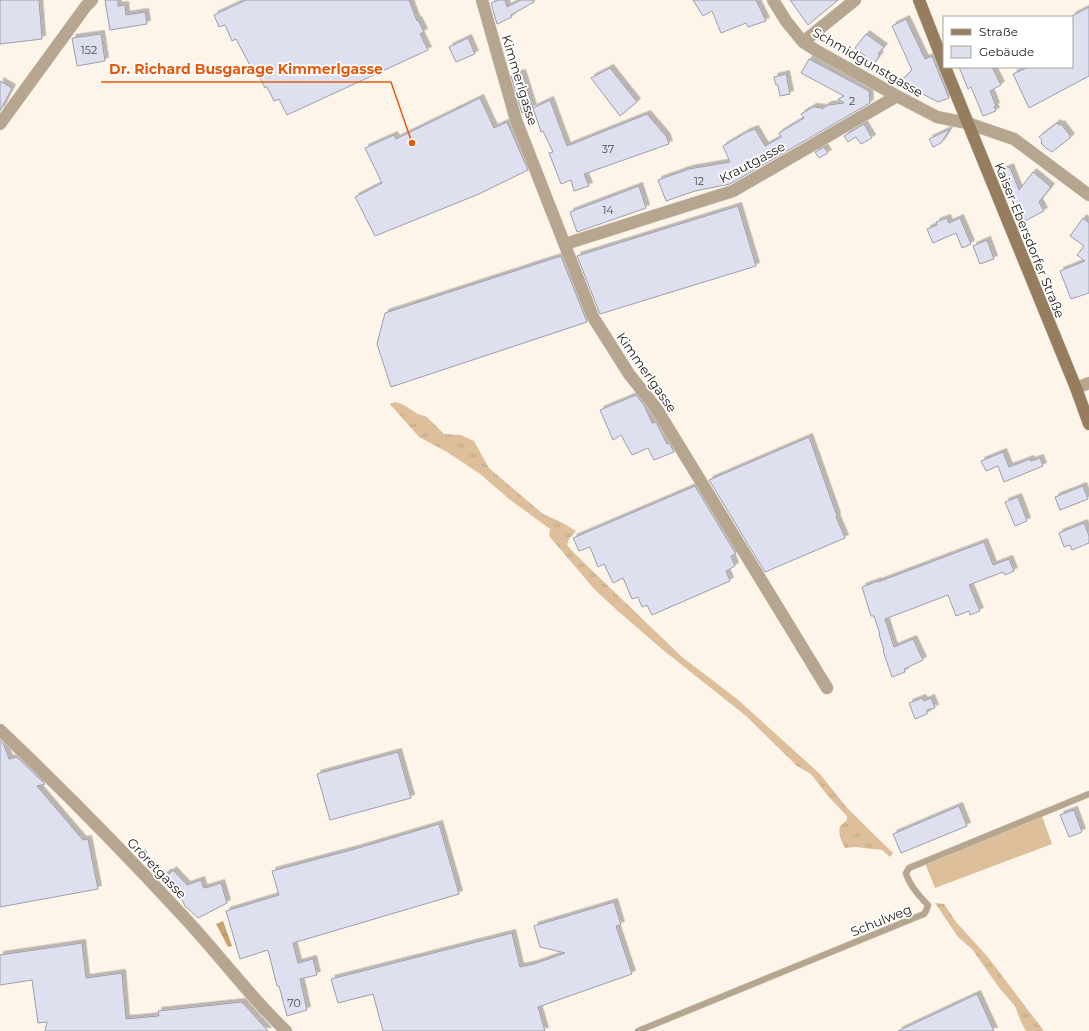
<svg xmlns="http://www.w3.org/2000/svg" width="1089" height="1031" font-family="Montserrat,sans-serif">
<defs>
<pattern id="grass-tufts" width="24" height="20" patternUnits="userSpaceOnUse"><rect width="24" height="20" fill="#ddc09b"/><path d="M3 7l-1-3M5 7V3M7 7l1-3M15 17l-1-3M17 17v-4M19 17l1-3" fill="none" stroke="#bda485"/></pattern>
<pattern id="water-ripples" width="26" height="14" patternUnits="userSpaceOnUse"><rect width="26" height="14" fill="#c8a26f"/><path d="M2 4q2-2 4 0t4 0M15 11q2-2 4 0t4 0" fill="none" stroke="#a2835a"/></pattern>
<filter id="shadow"><feDropShadow dx="3.5" dy="-3.5" stdDeviation="0" flood-color="#0004"/></filter>
</defs>
<rect width="100%" height="100%" fill="#fef5ea"/>
<path fill="url(#grass-tufts)" d="M 395,402 L 402,404 L 418,414 L 427,417 L 444,434 L 461,435 L 474,441 L 489,468 L 543,514 L 563,523 L 576,531 L 569,539 L 567,545 L 576,555 L 682,657 L 736,698 L 820,774 L 848,809 L 893,853 L 890,857 L 882,850 L 855,847 L 845,848 C 841,841 838,834 840,826 L 847,820 L 847,816 L 828,796 L 811,774 L 797,766 L 746,716 L 663,650 L 619,612 L 595,590 L 549,536 L 550,529 L 509,499 L 480,474 L 447,452 L 419,437 L 390,404 Z
M 935,903 L 944,904 L 956,922 L 987,956 L 1044,1031 L 1026,1031 L 1021,1022 L 1015,1006 L 1000,989 L 972,949 L 958,937 Z"/>
<path fill="#ddc09b" d="M 1042,816 L 1052,844 L 935,888 L 925,863 Z"/>
<path fill="url(#water-ripples)" d="M 223,921 L 232,946 L 228,947 L 216,924 Z"/>
<path fill="#dee0f0" stroke="#9b9ead" filter="url(#shadow)" d="M 0,0 L 39,0 L 42,39 L 0,44 Z
M 105,0 L 118,0 L 118,6 L 125,5 L 126,15 L 145,12 L 147,24 L 110,30 Z
M 246,0 L 409,0 L 417,21 L 418,20 L 424,32 L 420,34 L 428,50 L 287,115 L 279,99 L 274,101 L 267,87 L 265,88 L 256,70 L 253,71 L 236,39 L 232,41 L 225,25 L 219,27 L 214,15 Z
M 499,0 L 505,0 L 507,7 L 521,0 L 533,0 L 534,2 L 511,15 L 512,17 L 497,24 L 491,3 Z
M 693,0 L 756,0 L 766,21 L 748,27 L 746,23 L 721,33 L 712,11 L 703,16 Z
M 790,0 L 838,0 L 808,25 Z
M 1089,7 L 1089,76 L 1029,108 L 1013,74 L 1028,67 L 1072,67 L 1072,16 Z
M 906,19 L 925,59 L 932,56 L 949,98 L 938,102 L 900,82 L 912,70 L 892,26 Z
M 101,34 L 105,61 L 77,66 L 72,38 Z
M 866,34 L 884,47 L 878,54 L 880,55 L 871,67 L 862,60 L 865,56 L 855,48 Z
M 468,38 L 475,54 L 456,62 L 449,47 Z
M 809,59 L 869,91 L 870,103 L 730,184 L 695,191 L 666,201 L 658,180 L 689,169 L 730,162 L 723,146 L 747,132 L 755,129 L 765,146 L 781,137 L 779,133 L 804,118 L 801,114 L 813,107 L 816,107 L 819,108 L 821,107 L 822,109 L 828,105 L 844,103 L 838,99 L 844,96 L 801,73 Z
M 959,67 L 992,67 L 1001,85 L 990,91 L 996,106 L 994,107 L 996,111 L 983,116 L 971,87 L 968,89 Z
M 610,68 L 637,102 L 620,116 L 591,78 Z
M 522,73 L 533,108 L 522,113 L 511,76 Z
M 786,74 L 790,94 L 780,96 L 778,85 L 776,85 L 774,77 Z
M 0,81 L 12,88 L 0,111 Z
M 480,98 L 494,128 L 507,122 L 528,170 L 479,194 L 375,236 L 355,197 L 382,183 L 365,148 L 394,135 L 396,139 Z
M 550,100 L 567,146 L 647,114 L 666,136 L 669,144 L 584,174 L 589,186 L 574,191 L 571,180 L 561,184 L 549,153 L 553,152 L 543,131 L 541,132 L 533,108 Z
M 1057,123 L 1059,125 L 1061,124 L 1071,137 L 1052,152 L 1049,150 L 1047,149 L 1041,143 L 1042,140 L 1039,137 Z
M 864,124 L 872,138 L 861,144 L 856,137 L 848,142 L 844,136 Z
M 950,129 L 941,143 L 933,147 L 929,139 Z
M 824,147 L 828,153 L 819,158 L 815,152 Z
M 1010,167 L 1019,190 L 1033,172 L 1051,187 L 1039,202 L 1044,211 L 1021,223 L 1001,171 Z
M 639,186 L 646,208 L 577,232 L 570,212 Z
M 738,206 L 756,266 L 600,314 L 577,256 Z
M 947,218 L 949,223 L 960,218 L 971,244 L 962,248 L 956,233 L 933,243 L 927,229 L 937,225 L 936,222 Z
M 1083,218 L 1089,223 L 1089,293 L 1071,299 L 1060,271 L 1085,261 L 1077,255 L 1084,246 L 1070,236 Z
M 987,240 L 994,259 L 980,264 L 973,246 Z
M 561,256 L 587,322 L 391,387 L 377,344 L 385,313 Z
M 636,395 L 644,405 L 652,423 L 656,422 L 667,444 L 669,443 L 674,452 L 654,460 L 648,448 L 632,455 L 621,435 L 613,440 L 600,410 Z
M 809,437 L 837,516 L 836,517 L 845,538 L 765,572 L 709,480 Z
M 1003,452 L 1009,467 L 1030,459 L 1031,461 L 1040,458 L 1043,466 L 1004,482 L 998,466 L 986,471 L 981,461 Z
M 695,486 L 736,554 L 731,556 L 735,566 L 726,571 L 730,581 L 652,615 L 647,605 L 642,607 L 638,597 L 632,599 L 623,578 L 613,583 L 604,564 L 598,567 L 590,547 L 579,551 L 573,538 Z
M 1083,486 L 1088,499 L 1060,510 L 1055,497 Z
M 1018,497 L 1027,521 L 1015,526 L 1005,502 Z
M 1084,523 L 1089,536 L 1089,543 L 1072,550 L 1070,545 L 1064,547 L 1059,533 Z
M 984,542 L 993,565 L 1009,559 L 1014,571 L 1005,575 L 1003,572 L 969,585 L 980,611 L 970,615 L 969,611 L 956,616 L 948,595 L 885,619 L 894,647 L 913,639 L 923,660 L 904,669 L 905,672 L 892,677 L 883,651 L 884,650 L 879,634 L 880,634 L 874,616 L 871,616 L 862,587 L 878,581 L 878,582 Z
M 922,698 L 924,701 L 931,698 L 935,708 L 927,710 L 927,714 L 915,719 L 909,703 Z
M 0,740 L 4,745 L 9,759 L 17,757 L 45,784 L 37,786 L 83,840 L 88,839 L 98,889 L 0,907 Z
M 398,752 L 411,798 L 330,820 L 317,774 Z
M 959,806 L 967,826 L 901,853 L 893,834 Z
M 1074,810 L 1082,832 L 1069,837 L 1060,815 Z
M 439,824 L 459,894 L 293,943 L 298,963 L 313,959 L 317,975 L 300,979 L 307,1010 L 287,1016 L 279,986 L 277,986 L 268,950 L 240,959 L 226,911 L 279,895 L 272,871 L 355,849 Z
M 173,870 L 187,885 L 201,880 L 203,887 L 205,888 L 221,883 L 227,903 L 198,918 L 185,906 L 179,894 L 176,895 L 160,879 L 168,872 L 169,874 Z
M 614,902 L 621,925 L 616,926 L 632,974 L 538,1007 L 545,1031 L 383,1031 L 373,994 L 338,1003 L 331,979 L 512,933 L 520,967 L 534,964 L 565,953 L 540,947 L 534,926 Z
M 82,943 L 86,978 L 122,973 L 126,1019 L 159,1016 L 158,1011 L 242,1002 L 268,1031 L 45,1031 L 47,1022 L 38,1023 L 32,980 L 0,985 L 0,955 Z
M 977,994 L 994,1031 L 898,1031 Z"/>
<g fill="none" stroke-linecap="round" stroke-linejoin="round">
<g stroke="#dad2c8" stroke-width="7">
<path id="service" d="M 638,1031 L 924,914 L 926,911 L 928,905 C 919,896 909,885 906,873 L 909,868 L 1089,794"/>
</g>
<g stroke="#dad2c8" stroke-width="13">
<path id="minor" d="M 482,0 L 516,120 L 593,317 L 629,374 L 656,408 L 827,688
M 773,0 L 786,21 L 803,42 L 817,51 L 897,96 L 937,117 L 967,123 L 1014,139 L 1089,195
M 803,42 L 855,0
M 0,124 L 86,6 L 92,0
M 565,244 L 733,191 L 897,96
M 1076,388 L 1089,383
M 0,730 C 63,790 124,852 183,916 C 218,953 248,995 286,1031"/>
</g>
<g stroke="#dad2c8" stroke-width="13">
<path id="secondary" d="M 919,0 L 944,64
M 945,67 L 1076,388 L 1089,424"/>
</g>
<use href="#service" stroke="#b6a58f" stroke-width="6"/>
<use href="#minor" stroke="#b6a58f" stroke-width="12"/>
<use href="#secondary" stroke="#957d5d" stroke-width="12"/>
</g>
<g text-anchor="middle" dominant-baseline="central" stroke-width="3.5" stroke-linejoin="round" paint-order="stroke">
<g font-size="11" fill="#4e4c4c">
<text x="89" y="50">152</text>
<text x="852" y="101">2</text>
<text x="608" y="149">37</text>
<text x="699" y="181">12</text>
<text x="608" y="210">14</text>
<text x="294" y="1003">70</text>
</g>
<g font-size="13" fill="#1e1a15" stroke="#fff">
<text transform="translate(868 62) rotate(30)">Schmidgunstgasse</text>
<text transform="translate(520 80) rotate(73)">Kimmerlgasse</text>
<text transform="translate(752 162) rotate(-28)">Krautgasse</text>
<text transform="translate(1030 240) rotate(68)">Kaiser-Ebersdorfer Straße</text>
<text transform="translate(647 372) rotate(55)">Kimmerlgasse</text>
<text transform="translate(157 868) rotate(46)">Gröretgasse</text>
<text transform="translate(881 920) rotate(-22)">Schulweg</text>
</g>
</g>
<path fill="none" stroke="#e8590c" stroke-width="1.5" d="M412 143L391 82H101"/>
<circle fill="#e8590c" stroke="#fff" stroke-width="1.5" cx="412" cy="143" r="4"/>
<g font-size="14" text-anchor="middle" font-weight="bold" fill="#e8590c" stroke="#fff" stroke-width="3.5" stroke-linejoin="round" paint-order="stroke">
<text x="246" y="74">Dr. Richard Busgarage Kimmerlgasse</text>
</g>
<rect x="943" y="16" width="130" height="52" fill="#ffffff" stroke="#a5a3a1"/>
<rect x="951" y="29" width="20" height="6" fill="#957d5d" stroke="#a5a3a1"/>
<text x="979" y="36" font-size="12" fill="#1e1a15">Straße</text>
<rect x="951" y="46" width="20" height="12" fill="#dee0f0" stroke="#a5a3a1"/>
<text x="979" y="56" font-size="12" fill="#1e1a15">Gebäude</text>
</svg>
